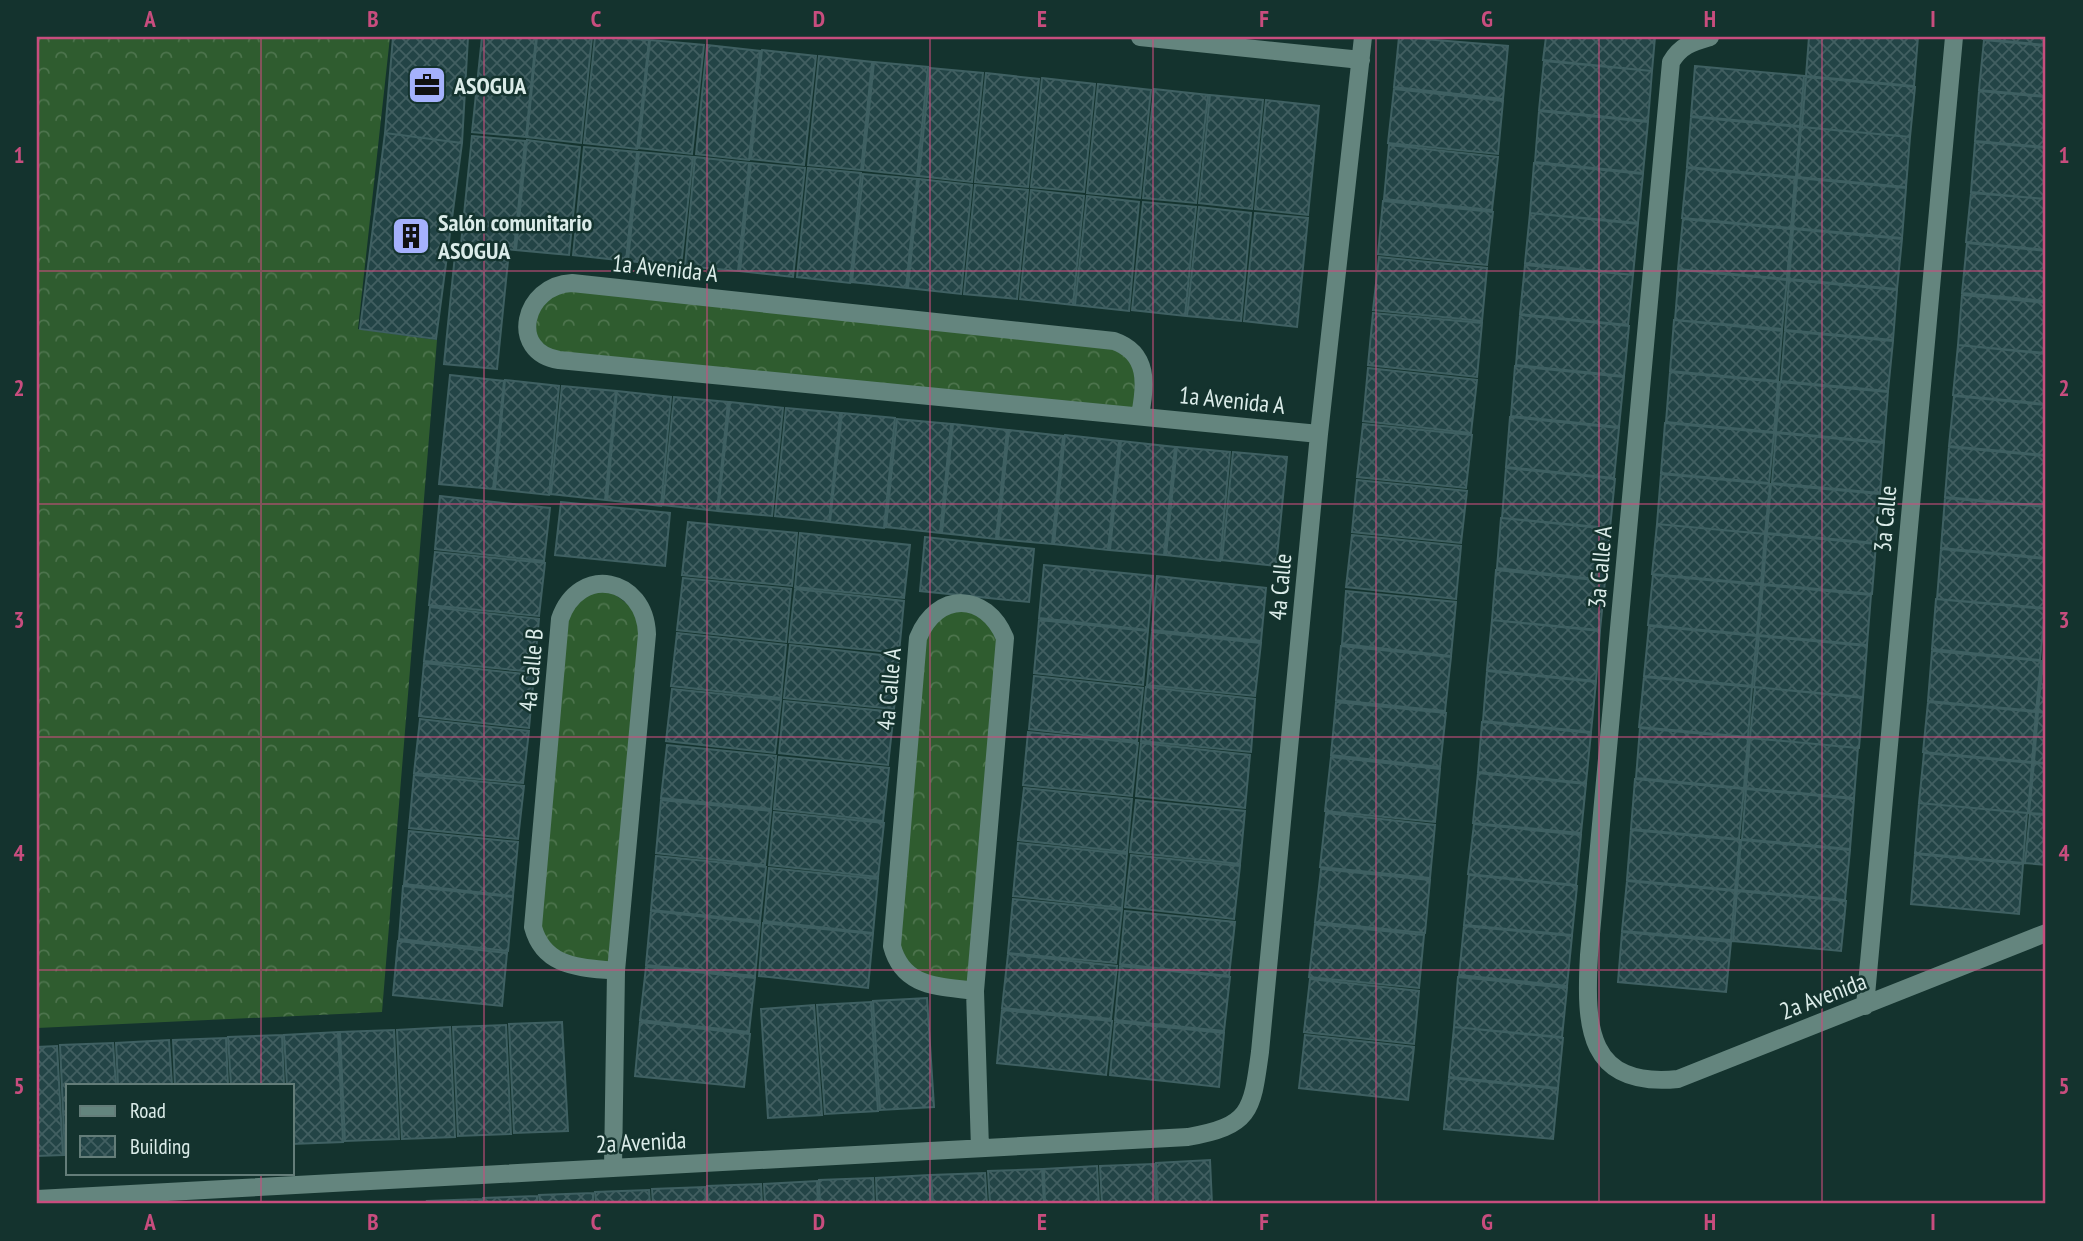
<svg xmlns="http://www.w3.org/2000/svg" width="2083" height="1241" font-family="'PT Sans Narrow',sans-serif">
<defs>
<pattern id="forest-crowns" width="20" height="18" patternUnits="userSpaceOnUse" patternTransform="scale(1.75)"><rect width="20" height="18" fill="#2f5c2f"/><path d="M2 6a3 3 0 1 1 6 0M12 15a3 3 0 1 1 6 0" fill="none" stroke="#4d744d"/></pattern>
<pattern id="building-cross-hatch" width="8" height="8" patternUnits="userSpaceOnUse" patternTransform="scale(1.75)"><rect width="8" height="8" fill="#234446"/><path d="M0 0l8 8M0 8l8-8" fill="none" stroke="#425f61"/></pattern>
</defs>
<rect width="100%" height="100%" fill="#14332e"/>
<path fill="url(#forest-crowns)" d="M 37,37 L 390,37 L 358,329 L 437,340 L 382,1012 L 37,1028 Z
M 559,284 L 1132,351 L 1140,415 L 559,360 L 533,344 L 541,293 Z
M 601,584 L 646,618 L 616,971 L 555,961 L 534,913 L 560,619 Z
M 960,603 L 999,624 L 975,991 L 927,985 L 892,946 L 918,638 Z"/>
<path fill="url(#building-cross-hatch)" stroke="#3f6062" stroke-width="2" d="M 393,37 L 468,37 L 462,143 L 385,133 Z
M 482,37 L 536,37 L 526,137 L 472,132 Z
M 537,37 L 592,37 L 581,143 L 527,137 Z
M 595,37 L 649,40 L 637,149 L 584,143 Z
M 1399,37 L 1508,46 L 1503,99 L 1394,87 Z
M 1546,37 L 1655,37 L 1652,71 L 1543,60 Z
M 1809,37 L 1918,37 L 1914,86 L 1806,76 Z
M 1984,37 L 2046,37 L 2046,45 L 1983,39 Z
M 650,40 L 704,45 L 692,154 L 639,148 Z
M 1984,40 L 2046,46 L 2046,96 L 1979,90 Z
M 707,45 L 760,51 L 749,160 L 696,154 Z
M 762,50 L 816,56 L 804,165 L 751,159 Z
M 819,56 L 872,62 L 861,170 L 808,165 Z
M 1544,61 L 1652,71 L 1648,121 L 1539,110 Z
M 874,62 L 928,67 L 917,176 L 863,170 Z
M 1695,66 L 1804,76 L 1800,126 L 1691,116 Z
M 930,68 L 983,73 L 972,182 L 919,176 Z
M 986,73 L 1039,79 L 1028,187 L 975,182 Z
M 1806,77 L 1915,87 L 1910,137 L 1802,127 Z
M 1042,78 L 1095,84 L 1084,192 L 1031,187 Z
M 1098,84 L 1151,90 L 1140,198 L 1087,193 Z
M 1154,89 L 1208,95 L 1196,203 L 1143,198 Z
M 1394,89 L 1503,101 L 1498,154 L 1388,143 Z
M 1979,91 L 2046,97 L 2046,147 L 1975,141 Z
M 1210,95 L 1263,100 L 1252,209 L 1199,203 Z
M 1266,100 L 1319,106 L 1308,215 L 1255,209 Z
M 1539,111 L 1648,122 L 1643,173 L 1535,162 Z
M 1691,117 L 1800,127 L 1796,177 L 1687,167 Z
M 1801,127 L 1910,137 L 1906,187 L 1797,177 Z
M 385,133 L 462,143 L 436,339 L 360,329 Z
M 472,136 L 525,141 L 514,250 L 461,244 Z
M 527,140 L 580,147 L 569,255 L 516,250 Z
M 1975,142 L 2046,148 L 2046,199 L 1971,192 Z
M 1389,145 L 1498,157 L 1492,210 L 1384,199 Z
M 584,147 L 637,152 L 626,261 L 573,255 Z
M 639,152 L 693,157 L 681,266 L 628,261 Z
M 695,157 L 749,163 L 738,271 L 685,266 Z
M 751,163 L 805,168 L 793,277 L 740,271 Z
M 1534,163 L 1643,174 L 1638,223 L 1530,213 Z
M 808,168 L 861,173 L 850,283 L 797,277 Z
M 1687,168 L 1795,178 L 1791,228 L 1682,218 Z
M 863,174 L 917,179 L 906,288 L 852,282 Z
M 1797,178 L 1906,188 L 1902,238 L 1793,228 Z
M 919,179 L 972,185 L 961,294 L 908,288 Z
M 975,185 L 1028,190 L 1017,299 L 964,294 Z
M 1031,190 L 1084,196 L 1073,305 L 1020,299 Z
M 1971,193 L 2046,199 L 2046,250 L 1966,242 Z
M 1087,196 L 1139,202 L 1129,311 L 1075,305 Z
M 1383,201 L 1493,212 L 1487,265 L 1378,254 Z
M 1143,202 L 1196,207 L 1185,316 L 1132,310 Z
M 1199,207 L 1251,213 L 1241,321 L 1187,316 Z
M 1255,213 L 1308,218 L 1297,327 L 1244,321 Z
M 1530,213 L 1638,224 L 1633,275 L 1525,263 Z
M 1683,219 L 1791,229 L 1787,279 L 1678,269 Z
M 1793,229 L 1902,239 L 1897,289 L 1789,279 Z
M 1967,243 L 2046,251 L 2046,301 L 1962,293 Z
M 455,255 L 508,261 L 497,369 L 444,364 Z
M 1379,257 L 1487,268 L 1482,321 L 1373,310 Z
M 1525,265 L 1633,275 L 1628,325 L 1520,314 Z
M 1679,270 L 1787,280 L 1782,329 L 1675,320 Z
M 1789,280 L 1897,290 L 1893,340 L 1785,330 Z
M 1962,295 L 2046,303 L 2046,353 L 1958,345 Z
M 1373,313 L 1482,323 L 1477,377 L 1368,365 Z
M 1520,315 L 1629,326 L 1624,376 L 1516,365 Z
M 1674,320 L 1782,331 L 1778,381 L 1670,371 Z
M 1785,331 L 1893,341 L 1888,391 L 1781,381 Z
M 1958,345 L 2046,354 L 2046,404 L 1953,395 Z
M 1515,366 L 1624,377 L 1619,427 L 1511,416 Z
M 1368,368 L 1477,380 L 1471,433 L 1363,421 Z
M 1670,372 L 1778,382 L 1774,432 L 1666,422 Z
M 450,375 L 504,381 L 493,489 L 439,484 Z
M 505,380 L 559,386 L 549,495 L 495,489 Z
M 1780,382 L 1888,392 L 1884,442 L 1776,432 Z
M 562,386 L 616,391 L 605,500 L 551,494 Z
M 617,391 L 671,397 L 661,506 L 607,500 Z
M 1954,396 L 2046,405 L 2046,455 L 1949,446 Z
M 674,397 L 728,402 L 717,511 L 663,505 Z
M 730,402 L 783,408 L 772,516 L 718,511 Z
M 786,408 L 840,413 L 829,522 L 775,516 Z
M 842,413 L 895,418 L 884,528 L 830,522 Z
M 1510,417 L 1619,428 L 1614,478 L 1506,467 Z
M 897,419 L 951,424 L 940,533 L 886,527 Z
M 1665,423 L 1774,433 L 1769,483 L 1661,473 Z
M 953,424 L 1007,430 L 996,539 L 942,533 Z
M 1363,424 L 1472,435 L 1466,488 L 1357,477 Z
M 1009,430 L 1063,436 L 1052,544 L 998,539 Z
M 1776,433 L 1884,443 L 1880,493 L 1772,483 Z
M 1065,435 L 1119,441 L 1108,550 L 1054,544 Z
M 1121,441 L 1175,447 L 1164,555 L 1110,550 Z
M 1177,447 L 1230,452 L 1220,561 L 1166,555 Z
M 1949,447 L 2046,456 L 2046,506 L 1945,497 Z
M 1233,452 L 1287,457 L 1276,566 L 1222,560 Z
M 1506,468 L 1615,479 L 1610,528 L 1502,518 Z
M 1661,474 L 1770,484 L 1765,534 L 1657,524 Z
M 1357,480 L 1467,491 L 1461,543 L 1352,532 Z
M 1771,484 L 1880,494 L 1876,543 L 1767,533 Z
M 440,496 L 550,508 L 544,561 L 435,549 Z
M 1945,498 L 2046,507 L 2046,558 L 1941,548 Z
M 561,502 L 670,513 L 665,566 L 555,555 Z
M 1501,518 L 1610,529 L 1605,580 L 1497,568 Z
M 688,522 L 797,533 L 792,586 L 682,575 Z
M 1657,524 L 1765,534 L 1761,584 L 1652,574 Z
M 800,533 L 910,545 L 904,598 L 795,587 Z
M 1767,534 L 1876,544 L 1872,594 L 1763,584 Z
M 1352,535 L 1461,546 L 1456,599 L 1346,587 Z
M 925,537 L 1034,549 L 1029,602 L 920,591 Z
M 1941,549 L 2046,559 L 2045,608 L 1937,599 Z
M 435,552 L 545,563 L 539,616 L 429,605 Z
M 1044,565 L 1153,576 L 1148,630 L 1039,618 Z
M 1496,570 L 1605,581 L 1600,630 L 1492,620 Z
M 1653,575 L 1761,585 L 1757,635 L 1648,625 Z
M 1157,576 L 1266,588 L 1261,641 L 1152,630 Z
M 683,578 L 791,589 L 786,642 L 677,630 Z
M 1763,585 L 1871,595 L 1867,645 L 1758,635 Z
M 795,589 L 904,601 L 899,653 L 789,642 Z
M 1346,591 L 1456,602 L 1451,656 L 1342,644 Z
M 1936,599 L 2045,609 L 2040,660 L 1932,649 Z
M 430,607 L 539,619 L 534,672 L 424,661 Z
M 1039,620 L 1148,631 L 1143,685 L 1034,673 Z
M 1492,620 L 1600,631 L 1596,681 L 1487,670 Z
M 2046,620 L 2046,661 L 2043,660 Z
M 1649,626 L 1757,636 L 1752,686 L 1644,676 Z
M 1152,632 L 1261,643 L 1255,696 L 1147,685 Z
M 677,633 L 786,645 L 781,698 L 671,686 Z
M 1759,636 L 1867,646 L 1863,697 L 1754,687 Z
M 790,645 L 899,657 L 894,709 L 784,698 Z
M 1341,646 L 1451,657 L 1445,711 L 1336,700 Z
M 1932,651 L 2041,661 L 2036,711 L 1928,701 Z
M 2043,660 L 2046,661 L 2046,712 L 2038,711 Z
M 424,663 L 534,675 L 529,728 L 419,716 Z
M 1487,671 L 1596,682 L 1591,732 L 1483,721 Z
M 1034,676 L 1143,688 L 1137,741 L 1029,729 Z
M 1644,677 L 1752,687 L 1748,737 L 1639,727 Z
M 1146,687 L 1255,699 L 1251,752 L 1141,741 Z
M 1755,687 L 1863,698 L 1859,748 L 1750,738 Z
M 672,689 L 781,700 L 775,753 L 666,741 Z
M 784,701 L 894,712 L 888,765 L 779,753 Z
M 1336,702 L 1446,713 L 1440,767 L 1331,755 Z
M 1928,702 L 2036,712 L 2032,762 L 1923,752 Z
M 2038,712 L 2046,713 L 2046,763 L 2034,762 Z
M 420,719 L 529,731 L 523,783 L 414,773 Z
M 1482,722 L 1591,733 L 1586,783 L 1478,772 Z
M 1640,728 L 1748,738 L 1744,788 L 1636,778 Z
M 1028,732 L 1138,743 L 1132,796 L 1023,785 Z
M 1750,738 L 1858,748 L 1854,798 L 1746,788 Z
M 1141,743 L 1250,755 L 1245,808 L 1136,796 Z
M 667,745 L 776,756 L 771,809 L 661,798 Z
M 1924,753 L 2032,763 L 2028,813 L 1919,803 Z
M 779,757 L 889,768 L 883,821 L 774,809 Z
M 1331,757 L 1440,769 L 1435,822 L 1325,811 Z
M 2034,763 L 2046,764 L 2046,814 L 2029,813 Z
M 1478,773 L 1586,784 L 1581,833 L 1473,823 Z
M 414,775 L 524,786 L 518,839 L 409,828 Z
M 1635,779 L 1744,789 L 1739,839 L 1631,829 Z
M 1024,788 L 1132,799 L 1127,852 L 1018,840 Z
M 1746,789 L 1854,799 L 1850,849 L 1742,839 Z
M 661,800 L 771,811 L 765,865 L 656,853 Z
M 1136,800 L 1245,811 L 1240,864 L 1130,852 Z
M 1919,803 L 2027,813 L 2023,863 L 1915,853 Z
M 774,812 L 884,823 L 878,877 L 769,865 Z
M 1326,813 L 1435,825 L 1430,878 L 1320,867 Z
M 2030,814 L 2046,815 L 2046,865 L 2025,863 Z
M 1474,824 L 1581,835 L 1576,885 L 1468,874 Z
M 1631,830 L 1740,840 L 1735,890 L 1627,880 Z
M 409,831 L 518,842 L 513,896 L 404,884 Z
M 1741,840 L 1850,850 L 1845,900 L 1737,890 Z
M 1018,843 L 1127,854 L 1122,908 L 1013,896 Z
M 1915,854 L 2023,864 L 2019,914 L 1911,904 Z
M 1131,855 L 1240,866 L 1234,919 L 1125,907 Z
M 656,856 L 766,867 L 760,921 L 651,910 Z
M 769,868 L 878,879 L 873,933 L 764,921 Z
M 1321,869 L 1430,880 L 1425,933 L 1315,922 Z
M 1469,875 L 1577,886 L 1572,935 L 1464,925 Z
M 1627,881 L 1735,891 L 1731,940 L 1622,931 Z
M 403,886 L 513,897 L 508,951 L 399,939 Z
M 1737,891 L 1846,901 L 1841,951 L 1733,941 Z
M 1013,899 L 1122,910 L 1116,963 L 1008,953 Z
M 651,911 L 760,923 L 755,976 L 646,965 Z
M 1125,911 L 1235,922 L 1229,976 L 1120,964 Z
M 763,923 L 873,934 L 868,988 L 759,976 Z
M 1315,924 L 1424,935 L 1419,988 L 1309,977 Z
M 1464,926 L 1572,936 L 1567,986 L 1459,975 Z
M 1622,932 L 1731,942 L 1726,992 L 1618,982 Z
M 398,941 L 507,953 L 502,1006 L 393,995 Z
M 1008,954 L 1117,966 L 1111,1019 L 1002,1008 Z
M 1120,966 L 1230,977 L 1224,1031 L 1115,1020 Z
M 646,967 L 755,978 L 749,1032 L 640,1020 Z
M 1458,977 L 1567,988 L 1562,1037 L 1454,1027 Z
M 1310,979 L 1419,991 L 1414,1044 L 1304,1032 Z
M 927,998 L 934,1107 L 880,1110 L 873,1001 Z
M 871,1002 L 878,1111 L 825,1114 L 817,1005 Z
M 814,1005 L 822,1115 L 768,1118 L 761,1009 Z
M 1002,1010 L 1112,1021 L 1106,1075 L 997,1063 Z
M 562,1022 L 568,1131 L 514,1133 L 509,1024 Z
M 640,1022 L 750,1034 L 744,1087 L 635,1076 Z
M 1115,1022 L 1224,1033 L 1219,1087 L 1110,1075 Z
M 506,1025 L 511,1134 L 458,1136 L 453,1027 Z
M 450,1027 L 455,1137 L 402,1139 L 397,1030 Z
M 1454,1027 L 1563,1038 L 1558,1088 L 1449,1077 Z
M 394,1030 L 399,1139 L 345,1141 L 340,1032 Z
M 338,1032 L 343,1142 L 292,1144 L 292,1085 L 287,1085 L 284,1035 Z
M 282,1035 L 284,1085 L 231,1085 L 228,1037 Z
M 1305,1035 L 1414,1047 L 1408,1100 L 1299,1088 Z
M 226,1038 L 228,1085 L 175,1085 L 173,1040 Z
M 169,1040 L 172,1085 L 118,1085 L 116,1043 Z
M 113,1043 L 116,1085 L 68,1085 L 68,1155 L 65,1155 L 60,1045 Z
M 57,1046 L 63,1155 L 37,1156 L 37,1047 Z
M 1449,1078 L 1558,1089 L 1553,1139 L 1444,1129 Z
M 1210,1160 L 1212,1204 L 1158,1204 L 1156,1163 Z
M 1154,1164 L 1156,1204 L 1102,1204 L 1100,1166 Z
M 1097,1166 L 1099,1204 L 1045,1204 L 1044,1169 Z
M 1042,1169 L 1044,1204 L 990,1204 L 988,1171 Z
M 985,1173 L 987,1204 L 933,1204 L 931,1175 Z
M 929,1175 L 931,1204 L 877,1204 L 876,1178 Z
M 873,1178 L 874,1204 L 820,1204 L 819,1180 Z
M 817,1181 L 818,1204 L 765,1204 L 764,1184 Z
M 761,1184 L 762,1204 L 708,1204 L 707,1186 Z
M 705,1187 L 706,1204 L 653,1204 L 652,1189 Z
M 649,1190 L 650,1204 L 596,1204 L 595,1192 Z
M 593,1193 L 593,1204 L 540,1204 L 539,1195 Z
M 537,1196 L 537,1204 L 483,1204 L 483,1198 Z
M 481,1199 L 481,1204 L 428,1204 L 427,1201 Z
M 425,1202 L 425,1204 L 374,1204 Z"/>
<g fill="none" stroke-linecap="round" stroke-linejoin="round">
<path stroke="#64857e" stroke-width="18" d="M 1140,37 L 1361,60
M 1710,37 C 1693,42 1681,45 1671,62 L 1589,955 C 1585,1027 1587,1088 1678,1079 L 2046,933
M 1140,415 C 1146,385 1149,353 1114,341 L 572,283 C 523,285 508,352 559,360 L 1319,434
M 975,991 C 939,986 903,988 892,946 L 918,638 C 937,591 986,592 1005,638 L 975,991 L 980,1148
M 1865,1006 L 1954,37
M 613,1168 L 616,971 L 647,634 C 645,577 579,564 560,619 L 533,927 C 544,968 580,967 616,971
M 37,1199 L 1188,1137 C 1251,1126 1252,1111 1260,1052 L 1319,434 L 1363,37"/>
</g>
<path fill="none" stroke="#c84d7e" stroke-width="2" stroke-opacity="0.55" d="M 261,37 L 261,1085M 484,37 L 484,1204M 707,37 L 707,1204M 930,37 L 930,1204M 1153,37 L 1153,1204M 1376,37 L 1376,1204M 1599,37 L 1599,1204M 1822,37 L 1822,1204M 37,271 L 2046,271M 37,504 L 2046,504M 37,737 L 2046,737M 37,970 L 2046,970M 261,1173 L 261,1204"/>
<defs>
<g id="office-square" transform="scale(2.0125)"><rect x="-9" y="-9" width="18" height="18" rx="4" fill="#a5b1fc" stroke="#14332e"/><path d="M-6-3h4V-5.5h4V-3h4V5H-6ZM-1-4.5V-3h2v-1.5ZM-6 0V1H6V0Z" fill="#111"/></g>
<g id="building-square" transform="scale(2.0125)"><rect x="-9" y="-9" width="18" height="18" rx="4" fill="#a5b1fc" stroke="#14332e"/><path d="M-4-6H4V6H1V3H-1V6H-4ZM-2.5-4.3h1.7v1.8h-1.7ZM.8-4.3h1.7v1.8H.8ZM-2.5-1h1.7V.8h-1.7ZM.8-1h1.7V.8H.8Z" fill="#111"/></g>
</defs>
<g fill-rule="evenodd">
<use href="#office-square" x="427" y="85"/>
<use href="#building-square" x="411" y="236"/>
</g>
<g text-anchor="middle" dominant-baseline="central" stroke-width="5" stroke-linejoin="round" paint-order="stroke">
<g font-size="24" font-weight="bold" fill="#dbece9" stroke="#14332e" text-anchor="start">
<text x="454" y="85">ASOGUA</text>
<text x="438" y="222">Salón comunitario<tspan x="438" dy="28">ASOGUA</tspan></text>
</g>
<g font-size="24" fill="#dbece9" stroke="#14332e">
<text transform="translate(665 268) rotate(6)">1a Avenida A</text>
<text transform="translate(1232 400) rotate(6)">1a Avenida A</text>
<text transform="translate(1885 519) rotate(-85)">3a Calle</text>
<text transform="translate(1600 567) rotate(-85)">3a Calle A</text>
<text transform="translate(1280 587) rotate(-85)">4a Calle</text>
<text transform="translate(531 670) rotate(-85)">4a Calle B</text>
<text transform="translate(889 689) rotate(-85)">4a Calle A</text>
<text transform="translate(1823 996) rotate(-21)">2a Avenida</text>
<text transform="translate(641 1142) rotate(-3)">2a Avenida</text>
</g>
</g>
<rect width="2083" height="1241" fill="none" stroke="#14332e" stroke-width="77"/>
<rect x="66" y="1084" width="228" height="91" fill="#14332e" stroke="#647d79" stroke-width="2"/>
<rect x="80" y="1106" width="35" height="10" fill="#64857e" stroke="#647d79" stroke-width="2"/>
<text x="130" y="1118" font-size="21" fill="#dbece9">Road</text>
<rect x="80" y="1136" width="35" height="21" fill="url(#building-cross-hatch)" stroke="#647d79" stroke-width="2"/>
<text x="130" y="1154" font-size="21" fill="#dbece9">Building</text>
<rect x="38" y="38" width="2006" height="1164" fill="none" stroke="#c84d7e" stroke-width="2.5"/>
<g font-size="23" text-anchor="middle" font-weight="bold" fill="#c84d7e">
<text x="150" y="27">A</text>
<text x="373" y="27">B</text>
<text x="596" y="27">C</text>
<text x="819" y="27">D</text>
<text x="1042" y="27">E</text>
<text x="1264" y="27">F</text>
<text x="1487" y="27">G</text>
<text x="1710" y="27">H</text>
<text x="1933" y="27">I</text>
<text x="19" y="163">1</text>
<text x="2064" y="163">1</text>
<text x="19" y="396">2</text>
<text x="2064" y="396">2</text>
<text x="19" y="628">3</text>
<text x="2064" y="628">3</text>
<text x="19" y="861">4</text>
<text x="2064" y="861">4</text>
<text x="19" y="1094">5</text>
<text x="2064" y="1094">5</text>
<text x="150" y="1230">A</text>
<text x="373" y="1230">B</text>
<text x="596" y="1230">C</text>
<text x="819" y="1230">D</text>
<text x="1042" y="1230">E</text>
<text x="1264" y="1230">F</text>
<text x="1487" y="1230">G</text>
<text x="1710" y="1230">H</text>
<text x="1933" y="1230">I</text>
</g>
</svg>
